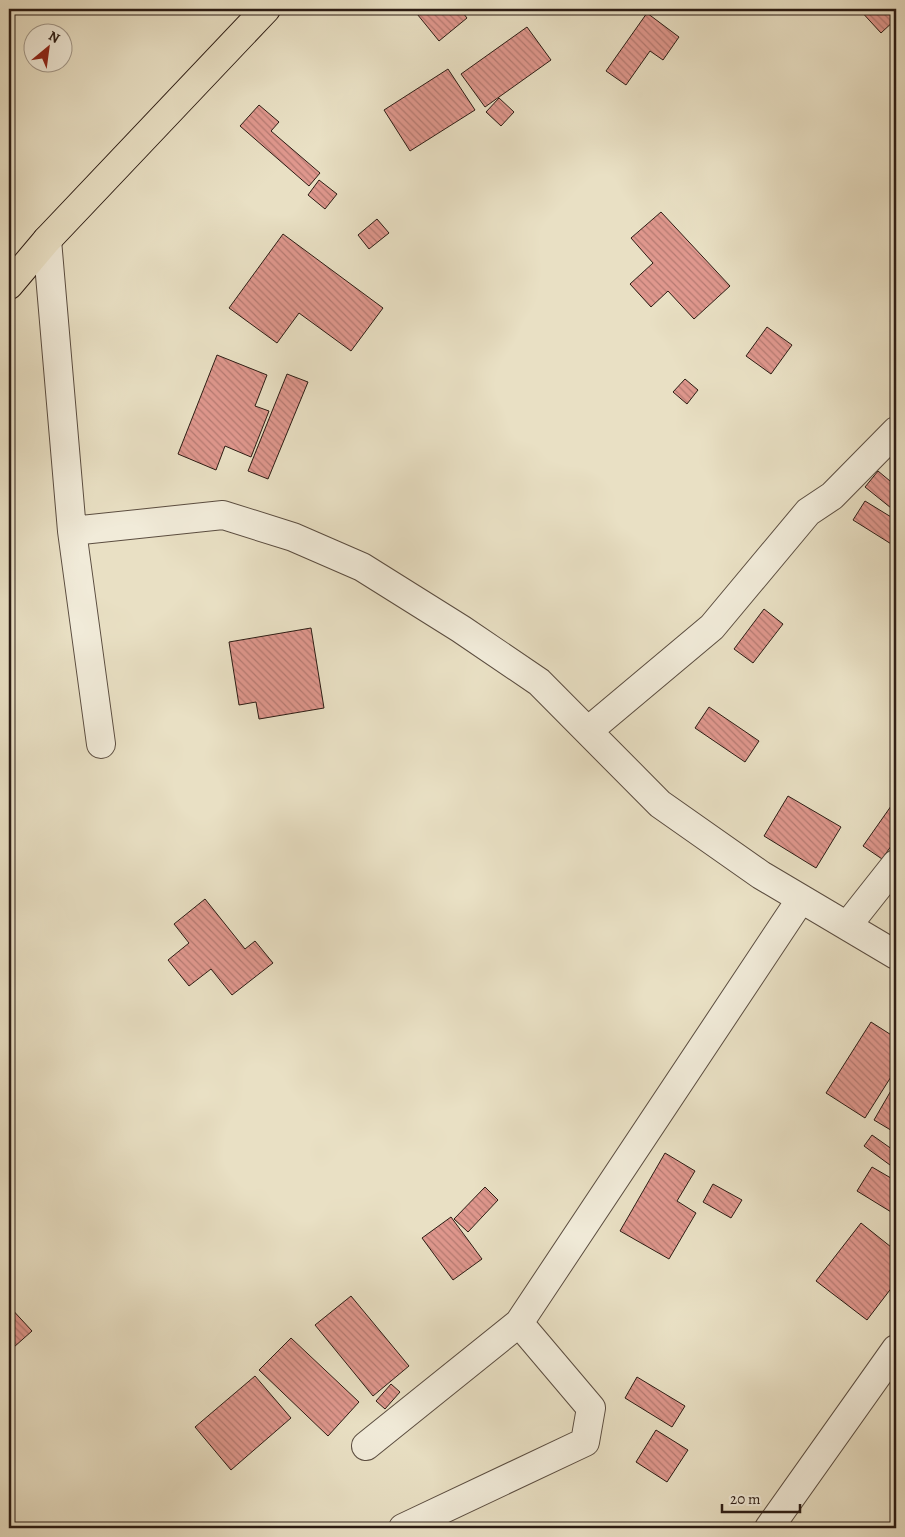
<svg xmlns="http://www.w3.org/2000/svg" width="905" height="1537" font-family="Alegreya,serif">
<defs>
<pattern id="building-back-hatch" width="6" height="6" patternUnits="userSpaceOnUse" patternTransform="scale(1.25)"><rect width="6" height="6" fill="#df978d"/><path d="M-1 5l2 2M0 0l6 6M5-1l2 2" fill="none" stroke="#b57a72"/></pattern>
</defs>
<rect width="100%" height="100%" fill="#e9e0c4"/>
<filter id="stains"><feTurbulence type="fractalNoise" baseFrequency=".004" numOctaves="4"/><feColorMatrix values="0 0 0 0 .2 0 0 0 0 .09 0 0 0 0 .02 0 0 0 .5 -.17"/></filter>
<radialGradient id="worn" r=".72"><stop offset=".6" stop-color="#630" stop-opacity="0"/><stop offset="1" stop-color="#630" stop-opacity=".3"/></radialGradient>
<path fill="url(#building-back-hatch)" stroke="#2c1c14" d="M 413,9 L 460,9 L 467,18 L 439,41 Z
M 859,9 L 896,9 L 896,19 L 881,33 Z
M 647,13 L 679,37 L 663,60 L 650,51 L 626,85 L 606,71 Z
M 527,27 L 551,60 L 485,107 L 461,74 Z
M 448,69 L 475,110 L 410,151 L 384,110 Z
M 499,98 L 514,112 L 501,126 L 486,112 Z
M 259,105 L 279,122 L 271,131 L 320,173 L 309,186 L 240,126 Z
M 319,180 L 337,194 L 325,209 L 308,195 Z
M 661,212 L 730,286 L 694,319 L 668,291 L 651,307 L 630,284 L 653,263 L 631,238 Z
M 377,219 L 389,233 L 369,249 L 358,235 Z
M 283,234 L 383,308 L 351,351 L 299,313 L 277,343 L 229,308 Z
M 767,327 L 792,345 L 771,374 L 746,356 Z
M 217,355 L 267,375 L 255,406 L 269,411 L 251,457 L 225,446 L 216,470 L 178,454 Z
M 287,374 L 308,382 L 268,479 L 248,471 Z
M 685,379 L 698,390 L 687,404 L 673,392 Z
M 878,471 L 896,486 L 896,512 L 865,487 Z
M 865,501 L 896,520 L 896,547 L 853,520 Z
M 764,609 L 783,624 L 753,663 L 734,649 Z
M 311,628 L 324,708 L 259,719 L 256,702 L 239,705 L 229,642 Z
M 709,707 L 759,741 L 745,762 L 695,728 Z
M 788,796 L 841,827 L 816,868 L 764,836 Z
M 896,799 L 896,839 L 882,859 L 863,846 Z
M 205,899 L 245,949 L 255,941 L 273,963 L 232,995 L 211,969 L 189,986 L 168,960 L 189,943 L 174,924 Z
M 871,1022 L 896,1038 L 896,1069 L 865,1118 L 826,1093 Z
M 896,1082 L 896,1128 L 894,1132 L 874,1120 Z
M 872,1135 L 896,1152 L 896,1156 L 890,1165 L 864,1146 Z
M 665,1153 L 695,1171 L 677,1201 L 696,1213 L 669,1259 L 620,1231 Z
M 872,1167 L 896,1181 L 896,1215 L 857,1191 Z
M 713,1184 L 742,1200 L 731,1218 L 703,1202 Z
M 485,1187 L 498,1200 L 468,1232 L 454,1219 Z
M 451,1217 L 482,1259 L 453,1280 L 422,1238 Z
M 861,1223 L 896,1251 L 896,1282 L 867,1320 L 816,1281 Z
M 351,1296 L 409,1366 L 373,1396 L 315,1325 Z
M 9,1306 L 32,1331 L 14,1347 L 9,1341 Z
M 291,1338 L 359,1402 L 328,1436 L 259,1370 Z
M 255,1376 L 291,1418 L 231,1470 L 195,1427 Z
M 637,1377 L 685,1406 L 672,1427 L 625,1398 Z
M 391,1384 L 400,1392 L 385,1409 L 376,1401 Z
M 656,1430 L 688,1450 L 667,1482 L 636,1462 Z"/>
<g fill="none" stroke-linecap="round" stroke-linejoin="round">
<g stroke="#5b4d40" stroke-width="30">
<path id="minor" d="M 47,240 L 72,531 L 101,744
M 72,531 L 223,515 L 293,537 L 362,567 L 461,629 L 539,682 L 660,804 L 761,875 L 896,955
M 588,731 L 712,627 L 808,512 L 832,496 L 896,431
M 847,926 L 896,864
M 366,1446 L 519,1323 L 801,899
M 403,1528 L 585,1442 L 591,1408 L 519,1323
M 769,1528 L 896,1349"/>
</g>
<g stroke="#2c1c14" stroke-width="30">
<path id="primary" d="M 9,285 L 47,240 L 266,9"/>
</g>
<use href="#minor" stroke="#f1ebd9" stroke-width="28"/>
<use href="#primary" stroke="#e9e0c4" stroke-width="28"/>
</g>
<rect width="905" height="1537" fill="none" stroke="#e9e0c4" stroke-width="30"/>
<rect x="10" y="10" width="885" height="1517" fill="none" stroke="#2c1c14" stroke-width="2.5"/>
<rect x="15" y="15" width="875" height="1507" fill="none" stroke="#2c1c14"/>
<g transform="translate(48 48) rotate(29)"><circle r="24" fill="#f1ebd9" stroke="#a2988a"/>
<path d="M0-4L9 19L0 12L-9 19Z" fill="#8f2418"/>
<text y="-8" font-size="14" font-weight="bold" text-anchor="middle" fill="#2c1c14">N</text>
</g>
<path d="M722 1504v8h78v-8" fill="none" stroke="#2c1c14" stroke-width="2.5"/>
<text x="730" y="1504" font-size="15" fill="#2c1c14" stroke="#f1ebd9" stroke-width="4" paint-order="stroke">20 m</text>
<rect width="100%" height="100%" filter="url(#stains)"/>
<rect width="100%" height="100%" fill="url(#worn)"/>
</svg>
